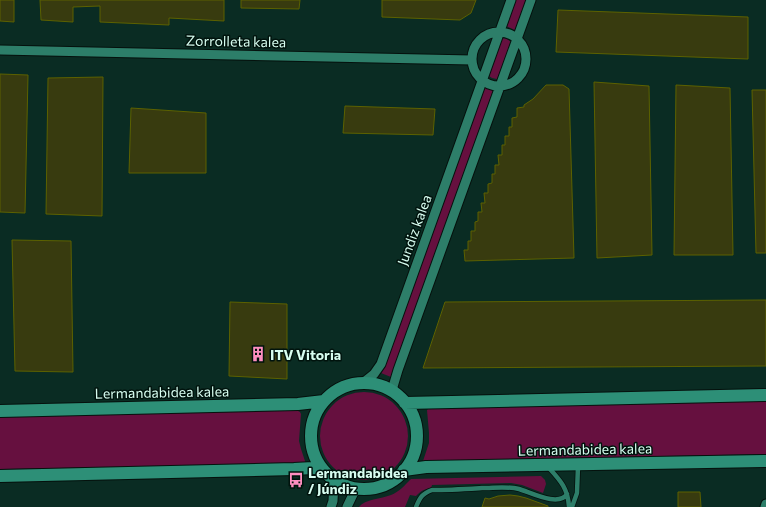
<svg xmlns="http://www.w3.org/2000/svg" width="766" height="507" font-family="Commissioner,sans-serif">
<rect width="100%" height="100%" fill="#0a2c23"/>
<path fill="#66103f" d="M 516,0 L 526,0 L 515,30 L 506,26 Z
M 502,38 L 507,39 L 511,42 L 497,79 L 492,78 L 489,76 Z
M 484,87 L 493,90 L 391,377 L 381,373 Z
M320 436a44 44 0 1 1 88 0a44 44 0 1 1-88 0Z
M 766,400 L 766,454 L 423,461 L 429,443 L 429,433 L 427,410 L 429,408 Z
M 294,409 L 300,412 L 301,414 L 299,441 L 301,449 L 306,464 L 0,469 L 0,415 Z
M 541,476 L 545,480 L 546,484 L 543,493 L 522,485 L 511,483 L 432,485 L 431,488 C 424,489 421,491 416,496 L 410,495 L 405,507 L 359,507 C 365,499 381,499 391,495 C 399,492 405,485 411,479 Z"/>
<path fill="#383b0f" stroke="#5c6100" d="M 0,0 L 14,0 L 14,22 L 0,21 Z
M 40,0 L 224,0 L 224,21 L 169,18 L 169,25 L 100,22 L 100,6 L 73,7 L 73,22 L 41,20 Z
M 241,0 L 300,0 L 299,9 L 241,8 Z
M 382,0 L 476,0 L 471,13 L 460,20 L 382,17 Z
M 558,10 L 748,17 L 748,59 L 556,52 Z
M 0,74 L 28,75 L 25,213 L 0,212 Z
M 103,77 L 102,216 L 46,214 L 48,78 Z
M 594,82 L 649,86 L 652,255 L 597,258 Z
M 546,85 L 563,85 L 569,89 L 574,258 L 465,261 L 464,250 L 468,250 L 468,241 L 471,241 L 471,231 L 475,231 L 475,222 L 478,221 L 478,212 L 482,212 L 481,203 L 485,203 L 484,193 L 488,193 L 488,184 L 492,183 L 492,174 L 495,174 L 495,165 L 499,165 L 498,155 L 502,155 L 502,145 L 505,145 L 505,136 L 509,136 L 509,127 L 512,127 L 512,118 L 517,117 L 517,108 L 524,107 L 524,105 L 533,99 Z
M 676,85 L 730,88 L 733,255 L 674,255 Z
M 752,90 L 766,90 L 766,253 L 756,253 Z
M 345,106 L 435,109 L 433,135 L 343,133 Z
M 131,108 L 206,113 L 206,173 L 129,173 Z
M 12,240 L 71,241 L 73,372 L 15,371 Z
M 766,300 L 766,366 L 423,368 L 445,302 Z
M 230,302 L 287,304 L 287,379 L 229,376 Z
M 678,492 L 700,492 L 701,507 L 678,507 Z
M 510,495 L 518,496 L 526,498 L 548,506 L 548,507 L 482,507 L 485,498 L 489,499 L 498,496 Z"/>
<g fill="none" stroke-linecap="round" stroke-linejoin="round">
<g stroke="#05110d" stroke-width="6">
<path id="lane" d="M 549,468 C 561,481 568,489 569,507
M 416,507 C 420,497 422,494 432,490 C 449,490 465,489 482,488 C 494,488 508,486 519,489 C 532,493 559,507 567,494
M 572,507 L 577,493 L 578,466"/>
</g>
<g stroke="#05110d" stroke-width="11">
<path id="street" d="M472 59a27 27 0 1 1 54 0a27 27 0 1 1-54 0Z
M 0,50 L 472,60
M 364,382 L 374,374 L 381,364 L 511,0
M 392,390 L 398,370 L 531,0
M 331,507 L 333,501 L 334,480
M 347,507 L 356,488
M 765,507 L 766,504"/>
</g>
<g stroke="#05110d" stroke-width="14">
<path id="secondary" d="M311 436a53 53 0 1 1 106 0a53 53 0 1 1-106 0Z
M 405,403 L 766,395
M 0,411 L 298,404 L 324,401
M 404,470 L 426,467 L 766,461
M 0,476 L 294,469 L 313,468 L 322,469"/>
</g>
<use href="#lane" stroke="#2d7e69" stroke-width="4.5"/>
<use href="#street" stroke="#2d7e69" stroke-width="9"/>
<use href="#secondary" stroke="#2d8f77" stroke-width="12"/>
</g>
<defs>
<g id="building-bare" transform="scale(1.2)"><path d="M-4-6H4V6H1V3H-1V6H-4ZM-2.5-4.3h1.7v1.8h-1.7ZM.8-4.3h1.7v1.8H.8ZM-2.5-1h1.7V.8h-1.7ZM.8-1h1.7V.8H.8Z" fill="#fd8ebf" stroke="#00130d" stroke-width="2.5" paint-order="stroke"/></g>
<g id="bus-bare" transform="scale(1.2)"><path d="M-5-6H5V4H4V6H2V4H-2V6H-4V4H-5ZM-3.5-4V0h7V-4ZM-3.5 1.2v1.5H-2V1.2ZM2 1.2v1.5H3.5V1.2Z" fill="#fd8ebf" stroke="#00130d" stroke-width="2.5" paint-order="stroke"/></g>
</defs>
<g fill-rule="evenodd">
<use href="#building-bare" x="258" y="354"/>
<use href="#bus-bare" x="296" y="480"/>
</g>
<g text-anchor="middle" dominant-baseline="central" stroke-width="3" stroke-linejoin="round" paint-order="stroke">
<g font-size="14" fill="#d8fef1" stroke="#00130d">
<text transform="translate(236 41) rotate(1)">Zorrolleta kalea</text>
<text transform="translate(414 230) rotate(-70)">Jundiz kalea</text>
<text transform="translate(162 392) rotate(-1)">Lermandabidea kalea</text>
<text transform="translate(585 449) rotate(-1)">Lermandabidea kalea</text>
</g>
<g font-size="14" font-weight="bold" fill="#d8fef1" stroke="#00130d" text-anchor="start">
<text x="270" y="354">ITV Vitoria</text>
<text x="308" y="472">Lermandabidea<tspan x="308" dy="16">/ Júndiz</tspan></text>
</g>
</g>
</svg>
